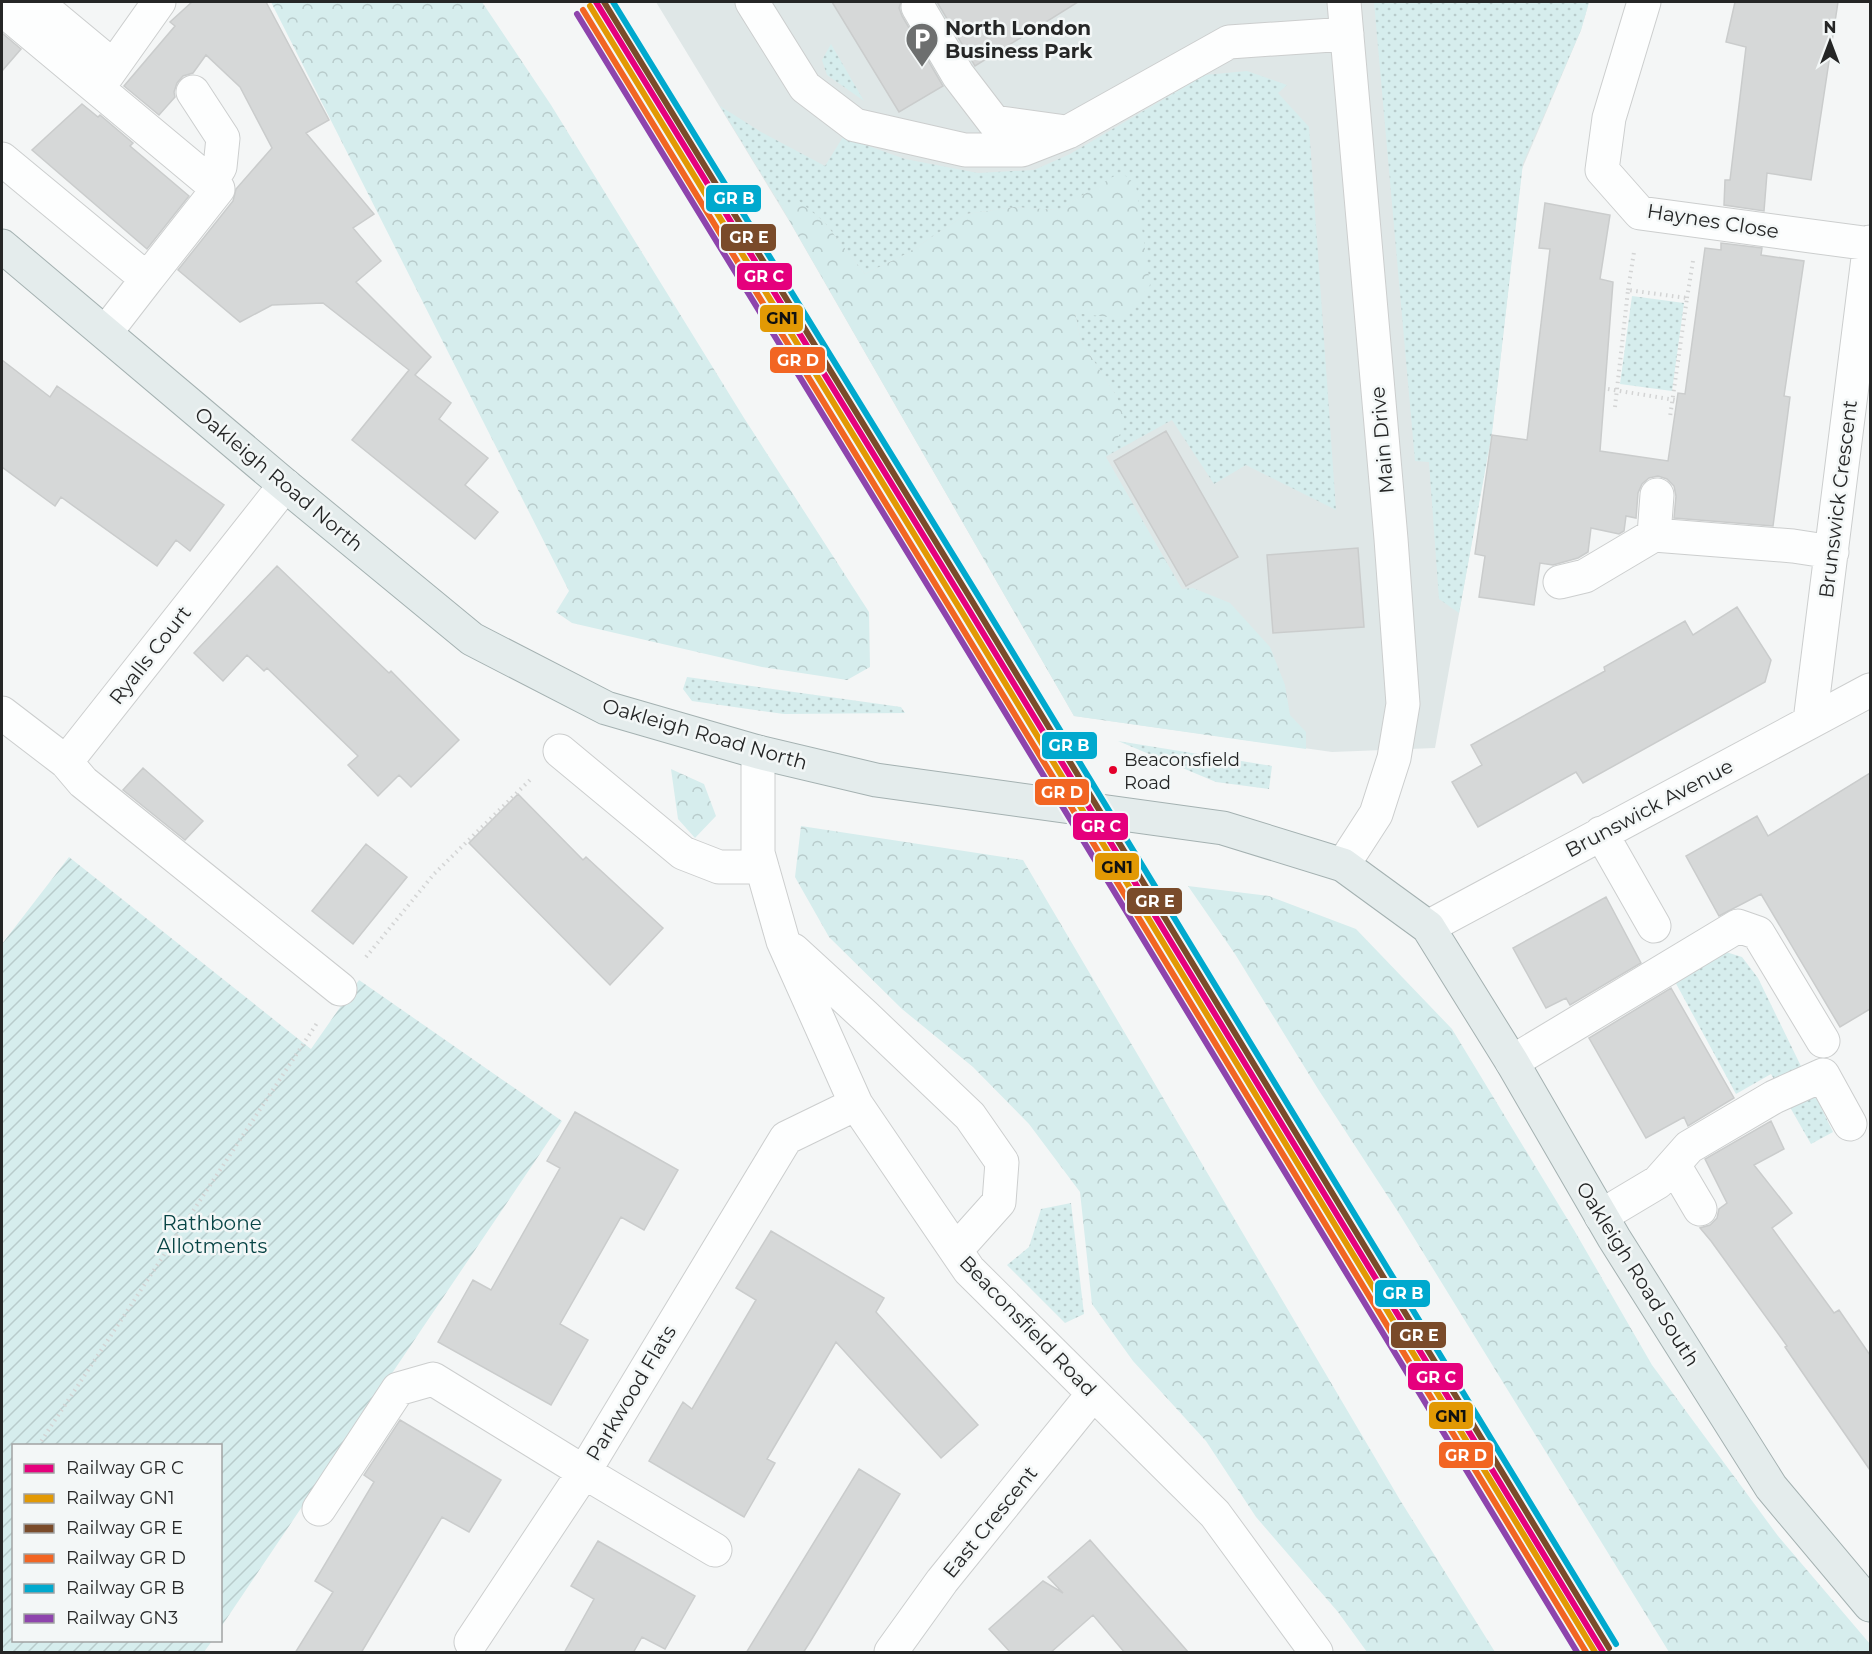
<svg xmlns="http://www.w3.org/2000/svg" width="1872" height="1654" font-family="Montserrat,sans-serif">
<defs>
<pattern id="grass-dots" width="8" height="8" patternUnits="userSpaceOnUse" patternTransform="scale(1.5)"><rect width="8" height="8" fill="#d6eded"/><path d="M2 2h.1M6 6h.1" fill="none" stroke="#b8cbcb" stroke-width="1.8" stroke-linecap="round"/></pattern>
<pattern id="forest-crowns" width="20" height="18" patternUnits="userSpaceOnUse" patternTransform="scale(1.5)"><rect width="20" height="18" fill="#d6eded"/><path d="M2 6a3 3 0 1 1 6 0M12 15a3 3 0 1 1 6 0" fill="none" stroke="#b8cbcb"/></pattern>
<pattern id="garden-furrows" width="10" height="10" patternUnits="userSpaceOnUse" patternTransform="scale(1.5)"><rect width="10" height="10" fill="#d6eded"/><path d="M-1 1l2-2M0 10L10 0M9 11l2-2" fill="none" stroke="#b8cbcb"/></pattern>
</defs>
<rect width="100%" height="100%" fill="#f4f6f6"/>
<path fill="#dfe7e7" d="M 656,2 L 1589,2 L 1581,30 L 1522,169 L 1493,424 L 1435,748 L 1332,752 L 1074,716 L 791,224 Z"/>
<path fill="url(#grass-dots)" d="M 1374,2 L 1589,2 L 1581,30 L 1523,163 L 1492,433 L 1459,613 L 1439,599 L 1429,462 L 1415,461 Z
M 831,44 L 864,101 L 827,75 L 822,60 Z
M 1247,71 L 1287,85 L 1278,93 L 1309,127 L 1336,510 L 1246,465 L 1214,484 L 1172,420 L 1105,457 L 1117,397 L 1081,341 L 1075,312 L 1122,172 L 1058,210 L 1014,207 L 967,214 L 906,254 L 865,274 L 824,222 L 798,201 L 781,206 L 720,106 L 761,132 L 825,166 L 843,137 L 905,159 L 978,173 L 1034,170 L 1070,154 L 1205,75 Z
M 1632,296 L 1684,303 L 1672,391 L 1620,384 Z
M 687,677 L 901,707 L 905,713 L 784,714 L 692,701 L 683,689 Z
M 1118,741 L 1272,766 L 1269,789 L 1216,782 Z
M 1726,952 L 1742,957 L 1758,978 L 1833,1132 L 1811,1144 L 1771,1074 L 1736,1094 L 1673,978 Z
M 1071,1203 L 1084,1314 L 1065,1323 L 1007,1265 L 1029,1247 L 1041,1209 Z"/>
<path fill="url(#forest-crowns)" d="M 271,2 L 482,2 L 551,105 L 744,418 L 869,612 L 870,667 L 847,680 L 762,667 L 572,623 L 556,612 L 569,591 Z
M 1121,172 L 1136,185 L 1150,285 L 1124,319 L 1075,313 L 1081,341 L 1117,397 L 1126,424 L 1106,457 L 1182,589 L 1193,588 L 1230,603 L 1270,647 L 1285,685 L 1290,715 L 1306,732 L 1306,749 L 1074,716 L 781,206 L 798,200 L 824,222 L 865,274 L 906,254 L 967,214 L 1014,207 L 1058,210 Z
M 671,769 L 704,784 L 716,816 L 695,838 L 678,819 Z
M 801,826 L 1023,860 L 1400,1500 L 1495,1652 L 1367,1652 L 1338,1612 L 1256,1517 L 1206,1441 L 1133,1361 L 1092,1304 L 1080,1192 L 1029,1124 L 973,1067 L 902,1009 L 829,937 L 795,877 Z
M 1188,886 L 1269,896 L 1356,929 L 1452,1029 L 1574,1230 L 1652,1365 L 1778,1536 L 1870,1644 L 1870,1652 L 1669,1652 L 1400,1215 L 1318,1089 L 1235,954 Z"/>
<path fill="url(#garden-furrows)" d="M 69,857 L 311,1049 L 359,980 L 562,1121 L 221,1627 L 220,1446 L 14,1446 L 14,1640 L 212,1641 L 204,1652 L 2,1652 L 2,944 Z"/>
<path fill="#d6d8d8" stroke="#cacccc" stroke-width="1.5" d="M 192,2 L 266,2 L 329,120 L 306,133 L 374,214 L 353,228 L 381,261 L 356,282 L 431,357 L 415,375 L 451,403 L 439,419 L 488,458 L 465,485 L 498,512 L 475,539 L 352,440 L 409,370 L 323,303 L 272,305 L 240,322 L 178,270 L 233,201 L 236,189 L 272,148 L 240,87 L 206,55 L 193,73 L 183,76 L 177,83 L 174,92 L 175,97 L 159,115 L 124,86 L 175,26 L 170,22 Z
M 832,2 L 901,2 L 899,8 L 902,16 L 943,86 L 899,112 Z
M 937,2 L 1078,2 L 975,66 Z
M 1735,2 L 1838,2 L 1811,180 L 1767,173 L 1764,211 L 1724,205 L 1725,180 L 1730,180 L 1746,47 L 1726,42 Z
M 2,33 L 21,49 L 2,71 Z
M 82,104 L 98,117 L 100,115 L 133,143 L 130,146 L 189,196 L 147,249 L 32,150 Z
M 1545,203 L 1610,215 L 1600,279 L 1613,282 L 1600,451 L 1668,461 L 1678,393 L 1685,394 L 1705,248 L 1721,250 L 1721,243 L 1762,248 L 1761,255 L 1804,261 L 1784,396 L 1790,397 L 1773,526 L 1674,518 L 1676,496 L 1674,486 L 1667,479 L 1658,476 L 1649,478 L 1642,484 L 1638,493 L 1636,518 L 1626,516 L 1624,531 L 1619,534 L 1591,528 L 1588,552 L 1578,558 L 1553,565 L 1540,563 L 1534,605 L 1479,597 L 1485,556 L 1475,554 L 1492,435 L 1527,440 L 1550,249 L 1539,248 Z
M 2,360 L 50,397 L 57,386 L 224,505 L 190,551 L 176,540 L 157,566 L 61,497 L 55,506 L 2,467 Z
M 1166,431 L 1238,557 L 1186,586 L 1114,461 Z
M 1358,548 L 1364,627 L 1273,633 L 1267,555 Z
M 277,566 L 389,673 L 391,671 L 459,740 L 411,787 L 399,775 L 378,796 L 348,765 L 358,756 L 267,668 L 264,671 L 247,655 L 223,681 L 194,653 Z
M 1737,607 L 1771,660 L 1765,682 L 1583,783 L 1576,772 L 1478,827 L 1452,782 L 1482,765 L 1471,745 L 1605,671 L 1604,667 L 1685,621 L 1693,635 Z
M 143,768 L 203,821 L 185,840 L 123,790 Z
M 1870,773 L 1870,1009 L 1840,1027 L 1761,894 L 1719,916 L 1686,856 L 1757,816 L 1768,836 Z
M 518,794 L 583,860 L 586,857 L 663,928 L 610,985 L 469,843 Z
M 366,844 L 407,877 L 353,944 L 312,911 Z
M 1606,897 L 1641,963 L 1570,1005 L 1566,998 L 1546,1008 L 1513,948 Z
M 1671,988 L 1734,1098 L 1688,1126 L 1684,1117 L 1646,1138 L 1589,1038 Z
M 575,1112 L 678,1170 L 644,1230 L 621,1217 L 560,1324 L 588,1340 L 551,1405 L 438,1342 L 473,1280 L 491,1290 L 560,1168 L 547,1161 Z
M 1771,1121 L 1784,1149 L 1754,1165 L 1792,1213 L 1772,1228 L 1834,1313 L 1839,1310 L 1870,1355 L 1870,1470 L 1811,1385 L 1785,1347 L 1787,1346 L 1711,1241 L 1700,1228 L 1710,1225 L 1717,1218 L 1719,1209 L 1727,1203 L 1705,1159 Z
M 771,1231 L 884,1298 L 876,1312 L 978,1425 L 941,1458 L 836,1342 L 767,1459 L 775,1463 L 744,1517 L 649,1461 L 683,1402 L 692,1409 L 756,1300 L 736,1288 Z
M 400,1420 L 501,1480 L 469,1532 L 442,1517 L 361,1653 L 295,1653 L 333,1592 L 315,1581 L 374,1482 L 364,1475 Z
M 859,1469 L 900,1494 L 810,1642 L 803,1653 L 746,1653 Z
M 1090,1540 L 1189,1653 L 1125,1653 L 1093,1615 L 1050,1653 L 1011,1653 L 989,1629 L 1043,1581 L 1063,1593 L 1048,1577 Z
M 598,1541 L 695,1596 L 665,1649 L 642,1637 L 633,1653 L 564,1653 L 594,1599 L 571,1586 Z"/>
<g fill="none" stroke-linecap="round" stroke-linejoin="round">
<g stroke="#cccece" stroke-width="35">
<path id="minor" d="M 36,2 L 113,66
M 752,2 L 805,87 L 855,125 L 965,150 L 1022,150 L 1068,132 L 1229,42 L 1347,34
M 1644,2 L 1609,118 L 1602,170 L 1640,213 L 1870,244
M 918,7 L 958,75 L 994,122 L 1066,132
M 2,9 L 218,189 L 147,279
M 98,88 L 159,2
M 193,92 L 223,138 L 220,167 L 211,182
M 2,159 L 147,279 L 106,332
M 1654,535 L 1793,546 L 1832,552
M 1560,582 L 1585,576 L 1654,535 L 1657,495
M 2,713 L 66,762 L 285,485
M 1810,721 L 1870,242
M 560,751 L 683,853 L 719,867 L 762,867
M 758,752 L 758,853 L 783,941 L 856,1104 L 969,1270 L 1215,1514 L 1316,1652
M 66,762 L 83,782 L 340,989
M 1601,833 L 1654,926
M 1343,865 L 1376,814 L 1394,758 L 1403,704 L 1391,539 L 1344,2
M 1428,927 L 1870,690
M 793,950 L 865,1016 L 970,1116 L 1002,1162 L 999,1202 L 956,1250
M 1512,1062 L 1738,926 L 1758,933 L 1823,1041
M 1674,1165 L 1700,1209
M 1601,1216 L 1658,1182 L 1689,1147 L 1774,1097 L 1823,1075 L 1850,1124
M 319,1509 L 398,1389 L 433,1379 L 584,1472 L 786,1138 L 856,1104
M 471,1642 L 584,1472 L 715,1550
M 891,1652 L 942,1581 L 1093,1394"/>
</g>
<g stroke="#a4b1b1" stroke-width="35">
<path id="major" d="M 2,246 L 285,485 L 472,639 L 606,708 L 758,752 L 876,780 L 1223,828 L 1343,865 L 1428,927 L 1512,1062 L 1614,1238 L 1771,1487 L 1870,1605"/>
</g>
<path stroke="#d3d4d4" stroke-width="4" stroke-dasharray="1.5 4.5" stroke-linecap="butt" d="M 1628,290 L 1634,252
M 1687,298 L 1693,261
M 1608,389 L 1675,400
M 1615,407 L 1628,290 L 1687,298 L 1670,417
M 366,957 L 434,874 L 532,778
M 38,1446 L 317,1023"/>
<use href="#minor" stroke="#fdfefe" stroke-width="33"/>
<use href="#major" stroke="#e4ecec" stroke-width="33"/>
<g stroke="#f3f7f7" stroke-width="10">
<path id="rail-1" d="M 596,2 L 966,605 L 1603,1652"/>
</g>
<g stroke="#f3f7f7" stroke-width="10">
<path id="rail-2" d="M 590,6 L 960,609 L 1595,1652"/>
</g>
<g stroke="#f3f7f7" stroke-width="10">
<path id="rail-3" d="M 604,2 L 972,601 L 1609,1648"/>
</g>
<g stroke="#f3f7f7" stroke-width="10">
<path id="rail-4" d="M 583,10 L 953,613 L 1586,1652"/>
</g>
<g stroke="#f3f7f7" stroke-width="10">
<path id="rail-5" d="M 613,2 L 979,597 L 1616,1644"/>
</g>
<g stroke="#f3f7f7" stroke-width="10">
<path id="rail-6" d="M 577,14 L 947,617 L 1577,1652"/>
</g>
<use href="#rail-1" stroke="#e5007d" stroke-width="6"/>
<use href="#rail-2" stroke="#e29904" stroke-width="6"/>
<use href="#rail-3" stroke="#7a4b2a" stroke-width="6"/>
<use href="#rail-4" stroke="#f26522" stroke-width="6"/>
<use href="#rail-5" stroke="#00a9ce" stroke-width="6"/>
<use href="#rail-6" stroke="#8e44ad" stroke-width="6"/>
</g>
<defs>
<g id="parking-pin" transform="scale(1.725)"><path d="M0 17L-7.5 6A9.5 9.5 0 1 1 7.5 6Z" fill="#6d6f6f" stroke="#f3f7f7"/><path d="M-3.5-5.5H1a3.5 3.5 0 0 1 0 7H-1V5.5H-3.5ZM-1-3.4V-.6H.8a1.4 1.4 0 0 0 0-2.8Z" fill="#fff"/></g>
</defs>
<g fill-rule="evenodd">
<use href="#parking-pin" x="922" y="39"/>
</g>
<circle fill="#e4002b" stroke="#f3f7f7" stroke-width="2" cx="1113" cy="770" r="5"/>
<g text-anchor="middle" dominant-baseline="central" stroke-width="5" stroke-linejoin="round" paint-order="stroke">
<g font-size="18" fill="#252626" stroke="#f3f7f7" text-anchor="start">
<text x="1124" y="760">Beaconsfield<tspan x="1124" dy="23">Road</tspan></text>
</g>
<g font-size="20" font-weight="bold" fill="#252626" stroke="#f3f7f7" text-anchor="start">
<text x="945" y="28">North London<tspan x="945" dy="23">Business Park</tspan></text>
</g>
<g font-size="20" fill="#252626" stroke="#f3f7f7">
<text transform="translate(1713 221) rotate(9)">Haynes Close</text>
<text transform="translate(1382 440) rotate(-95)">Main Drive</text>
<text transform="translate(279 479) rotate(40)">Oakleigh Road North</text>
<text transform="translate(1838 499) rotate(-83)">Brunswick Crescent</text>
<text transform="translate(150 655) rotate(-52)">Ryalls Court</text>
<text transform="translate(705 734) rotate(16)">Oakleigh Road North</text>
<text transform="translate(1649 808) rotate(-28)">Brunswick Avenue</text>
<text transform="translate(1638 1274) rotate(58)">Oakleigh Road South</text>
<text transform="translate(1028 1326) rotate(46)">Beaconsfield Road</text>
<text transform="translate(631 1393) rotate(-59)">Parkwood Flats</text>
<text transform="translate(990 1522) rotate(-51)">East Crescent</text>
</g>
<g font-size="20" fill="#094546" stroke="#f3f7f7">
<text x="212" y="1223">Rathbone<tspan x="212" dy="23">Allotments</tspan></text>
</g>
</g>
<g stroke="#f3f7f7" stroke-width="2">
<rect x="705" y="184" width="57" height="29" rx="6" fill="#00a9ce"/>
<rect x="720" y="223" width="57" height="29" rx="6" fill="#7a4b2a"/>
<rect x="736" y="262" width="57" height="29" rx="6" fill="#e5007d"/>
<rect x="759" y="304" width="45" height="29" rx="6" fill="#e29904"/>
<rect x="769" y="346" width="57" height="28" rx="6" fill="#f26522"/>
<rect x="1041" y="731" width="57" height="29" rx="6" fill="#00a9ce"/>
<rect x="1034" y="778" width="56" height="28" rx="6" fill="#f26522"/>
<rect x="1072" y="812" width="57" height="29" rx="6" fill="#e5007d"/>
<rect x="1094" y="852" width="46" height="29" rx="6" fill="#e29904"/>
<rect x="1126" y="887" width="57" height="28" rx="6" fill="#7a4b2a"/>
<rect x="1374" y="1279" width="57" height="29" rx="6" fill="#00a9ce"/>
<rect x="1390" y="1321" width="57" height="28" rx="6" fill="#7a4b2a"/>
<rect x="1407" y="1362" width="57" height="29" rx="6" fill="#e5007d"/>
<rect x="1428" y="1401" width="46" height="29" rx="6" fill="#e29904"/>
<rect x="1438" y="1441" width="56" height="28" rx="6" fill="#f26522"/>
</g>
<g font-size="16" text-anchor="middle" font-weight="bold" fill="#fff">
<text x="734" y="204">GR B</text>
<text x="749" y="243">GR E</text>
<text x="764" y="282">GR C</text>
<text x="798" y="366">GR D</text>
<text x="1069" y="751">GR B</text>
<text x="1062" y="798">GR D</text>
<text x="1101" y="832">GR C</text>
<text x="1155" y="907">GR E</text>
<text x="1403" y="1299">GR B</text>
<text x="1419" y="1341">GR E</text>
<text x="1436" y="1383">GR C</text>
<text x="1466" y="1461">GR D</text>
</g>
<g font-size="16" text-anchor="middle" font-weight="bold" fill="#111">
<text x="782" y="324">GN1</text>
<text x="1117" y="873">GN1</text>
<text x="1451" y="1422">GN1</text>
</g>
<rect width="1872" height="1654" fill="none" stroke="#252626" stroke-width="6"/>
<rect x="12" y="1444" width="210" height="198" fill="#f3f7f7" stroke="#a1a3a3" stroke-width="1.5"/>
<rect x="24" y="1464" width="30" height="9" fill="#e5007d" stroke="#a1a3a3" stroke-width="1.5"/>
<text x="66" y="1474" font-size="18" fill="#252626">Railway GR C</text>
<rect x="24" y="1494" width="30" height="9" fill="#e29904" stroke="#a1a3a3" stroke-width="1.5"/>
<text x="66" y="1504" font-size="18" fill="#252626">Railway GN1</text>
<rect x="24" y="1524" width="30" height="9" fill="#7a4b2a" stroke="#a1a3a3" stroke-width="1.5"/>
<text x="66" y="1534" font-size="18" fill="#252626">Railway GR E</text>
<rect x="24" y="1554" width="30" height="9" fill="#f26522" stroke="#a1a3a3" stroke-width="1.5"/>
<text x="66" y="1564" font-size="18" fill="#252626">Railway GR D</text>
<rect x="24" y="1584" width="30" height="9" fill="#00a9ce" stroke="#a1a3a3" stroke-width="1.5"/>
<text x="66" y="1594" font-size="18" fill="#252626">Railway GR B</text>
<rect x="24" y="1614" width="30" height="9" fill="#8e44ad" stroke="#a1a3a3" stroke-width="1.5"/>
<text x="66" y="1624" font-size="18" fill="#252626">Railway GN3</text>
<g transform="translate(1830 42)" stroke="#f3f7f7" stroke-width="4.5" paint-order="stroke">
<path d="M0-4.5L10 22L0 15L-10 22Z" fill="#252626"/>
<text y="-9" font-size="16" font-weight="bold" text-anchor="middle" fill="#252626">N</text>
</g>
</svg>
